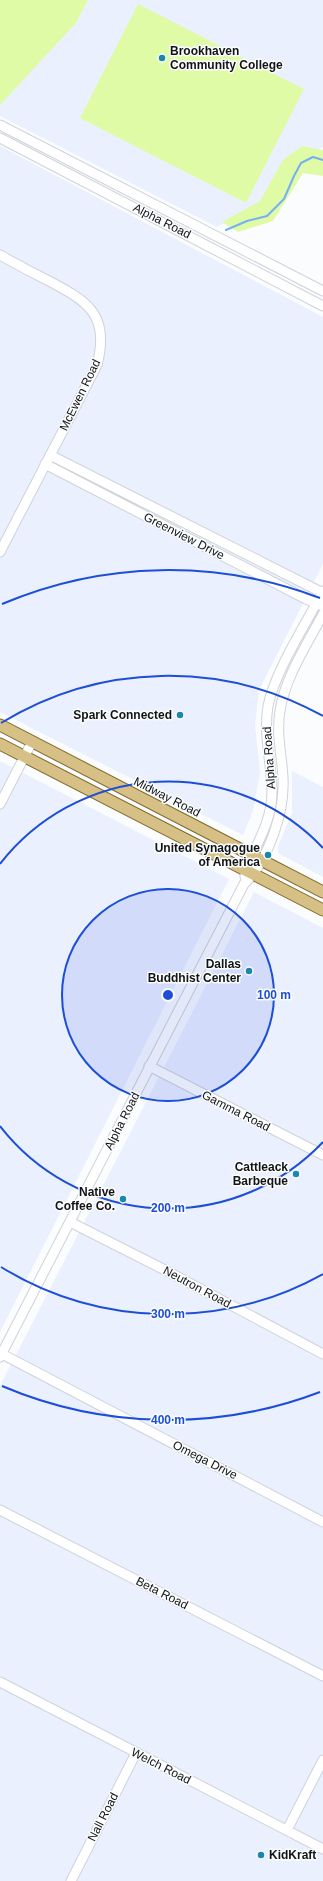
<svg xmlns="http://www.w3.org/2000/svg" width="323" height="1881" font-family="Helvetica,sans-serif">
<rect width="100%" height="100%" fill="#fafcfe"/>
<path fill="#ebf0fe" d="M 0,0 L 323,0 L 323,147 L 289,160 L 263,203 L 217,227 L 0,116 Z
M 0,146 L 323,317 L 323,564 L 259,690 L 255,725 L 260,772 L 253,811 L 243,835 L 0,712 Z
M 0,761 L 229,879 L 0,1332 Z
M 292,771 L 323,787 L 323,877 L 278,853 L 278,846 L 292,813 Z
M 254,892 L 323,928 L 323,1881 L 0,1881 L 0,1386 Z"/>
<path fill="#dffba6" d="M 0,0 L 88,0 L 76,23 L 0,105 Z
M 138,4 L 304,89 L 246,203 L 80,118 Z
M 302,146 L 323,150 L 323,176 L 303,173 L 273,221 L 238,232 L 222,222 L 260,201 L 283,160 Z"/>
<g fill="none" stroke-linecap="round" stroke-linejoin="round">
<path stroke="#75aff5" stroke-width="2" d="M 226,230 L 247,221 L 267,216 L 284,199 L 294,176 L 301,163 L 313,157 L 323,160"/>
<g stroke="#cfd2d9" stroke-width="11">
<path id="minor" d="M 0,125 L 323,291
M 0,138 L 323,306
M 0,255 C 16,264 33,273 49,281 C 89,302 110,316 97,365 L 0,552
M 50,455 L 323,593
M 45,464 L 306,599 L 323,606
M 0,804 L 32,742
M 245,877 L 245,870 C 256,846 272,820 272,793 C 272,763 263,737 268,706 C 275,671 306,624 323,591
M 149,1066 L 323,1155
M 70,1222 L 165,1270 L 323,1354
M 2,1354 L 323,1522
M 0,1357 L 244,884 C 268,861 285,812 283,778 C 282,756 276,734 280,711 C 285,677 307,645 323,614
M 0,1510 L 323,1676
M 0,1682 L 323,1849
M 287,1830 L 323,1760
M 71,1881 L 136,1753"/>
</g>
<g stroke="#806829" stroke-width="13">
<path id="major" d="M 0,725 L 323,892
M 0,744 L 323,910"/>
</g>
<use href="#minor" stroke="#fff" stroke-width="9"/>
<use href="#major" stroke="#d7c085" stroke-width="11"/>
</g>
<circle cx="168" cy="995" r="106" fill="#1d4ed8" fill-opacity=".12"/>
<g fill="none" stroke="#1d4ed8" stroke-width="2">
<circle cx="168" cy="995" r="106"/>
<path d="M323 1142A213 213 0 0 1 0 1126M0 864A213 213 0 0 1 323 848"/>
<path d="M323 1274A319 319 0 0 1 1 1267M1 723A319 319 0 0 1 323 716"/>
<path d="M320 1392A425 425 0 0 1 2 1386M2 604A425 425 0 0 1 320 598"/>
</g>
<g fill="#1b86ae" stroke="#fafcfe" stroke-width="1.5">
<circle cx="162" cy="58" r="4"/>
<circle cx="180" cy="715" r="4"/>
<circle cx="268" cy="855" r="4"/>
<circle cx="249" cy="971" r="4"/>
<circle cx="296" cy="1174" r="4"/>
<circle cx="123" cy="1199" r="4"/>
<circle cx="261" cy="1855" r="4"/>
</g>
<g text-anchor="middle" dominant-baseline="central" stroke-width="3" stroke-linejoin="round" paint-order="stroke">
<g font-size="12" font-weight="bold" fill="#121315" stroke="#fafcfe" text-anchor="end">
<text x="170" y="51" text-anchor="start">Brookhaven<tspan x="170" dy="14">Community College</tspan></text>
<text x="172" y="715">Spark Connected</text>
<text x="260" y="848">United Synagogue<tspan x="260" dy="14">of America</tspan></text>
<text x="241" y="964">Dallas<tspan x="241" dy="14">Buddhist Center</tspan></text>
<text x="288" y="1167">Cattleack<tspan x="288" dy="14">Barbeque</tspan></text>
<text x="115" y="1192">Native<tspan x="115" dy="14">Coffee Co.</tspan></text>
<text x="269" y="1855" text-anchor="start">KidKraft</text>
</g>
<g font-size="12" fill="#121315" stroke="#fafcfe">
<text transform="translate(162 221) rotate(27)">Alpha Road</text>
<text transform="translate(80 395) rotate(-64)">McEwen Road</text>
<text transform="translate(184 536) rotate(27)">Greenview Drive</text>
<text transform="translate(269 758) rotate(-94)">Alpha Road</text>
<text transform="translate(167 797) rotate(27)">Midway Road</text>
<text transform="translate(236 1111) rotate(27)">Gamma Road</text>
<text transform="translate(122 1121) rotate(-63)">Alpha Road</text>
<text transform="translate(197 1287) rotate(28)">Neutron Road</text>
<text transform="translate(205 1460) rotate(27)">Omega Drive</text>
<text transform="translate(162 1593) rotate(27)">Beta Road</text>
<text transform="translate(161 1766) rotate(27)">Welch Road</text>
<text transform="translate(103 1817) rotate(-63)">Nall Road</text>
</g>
</g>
<circle cx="168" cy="995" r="6" fill="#1d4ed8" stroke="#fafcfe" stroke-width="2"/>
<g font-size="12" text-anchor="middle" font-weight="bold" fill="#1d4ed8" stroke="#fafcfe" stroke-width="3" stroke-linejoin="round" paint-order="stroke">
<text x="274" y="999">100 m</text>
<text x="168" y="1212">200 m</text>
<text x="168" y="1318">300 m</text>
<text x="168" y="1424">400 m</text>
</g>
</svg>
